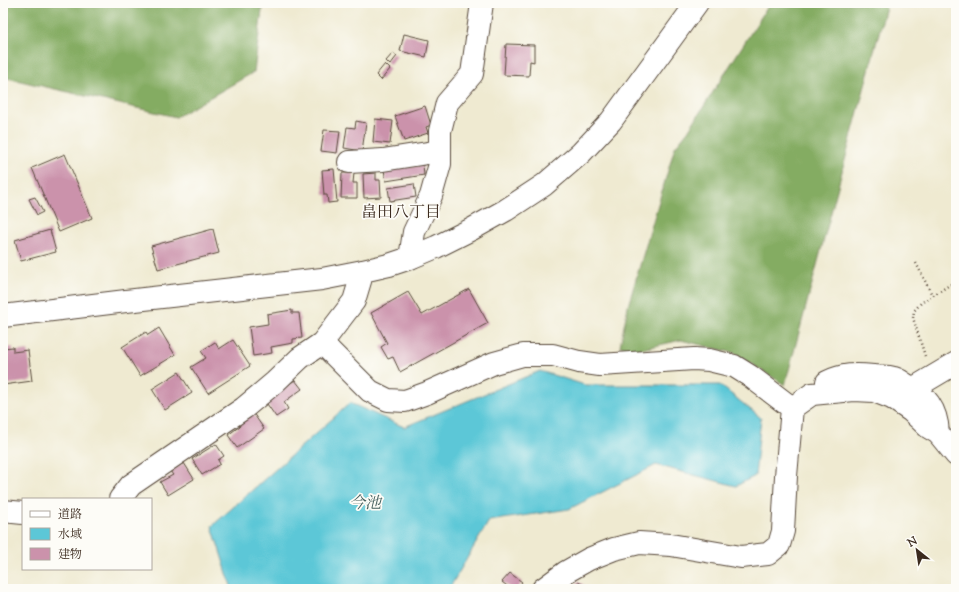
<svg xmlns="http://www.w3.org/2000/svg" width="959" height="592" font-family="'Sorts Mill Goudy','Noto Serif JP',serif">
<rect width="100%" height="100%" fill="#fdfcf7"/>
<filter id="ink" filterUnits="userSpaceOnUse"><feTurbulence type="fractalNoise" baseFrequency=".025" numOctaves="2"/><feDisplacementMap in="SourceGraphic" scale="8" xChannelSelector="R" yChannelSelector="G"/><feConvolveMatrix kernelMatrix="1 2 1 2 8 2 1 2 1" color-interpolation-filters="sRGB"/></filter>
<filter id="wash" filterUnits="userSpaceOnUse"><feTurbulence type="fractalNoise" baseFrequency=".012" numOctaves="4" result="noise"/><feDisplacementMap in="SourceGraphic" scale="16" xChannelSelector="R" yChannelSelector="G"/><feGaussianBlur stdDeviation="0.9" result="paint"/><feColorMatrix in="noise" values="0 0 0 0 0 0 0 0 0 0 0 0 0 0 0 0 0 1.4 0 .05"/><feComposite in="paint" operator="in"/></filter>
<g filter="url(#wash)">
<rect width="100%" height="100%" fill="#efead1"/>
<path fill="#84ac62" stroke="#606b40" d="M 3,3 L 263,3 L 254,72 L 176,117 L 3,77 Z
M 770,3 L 887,3 L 785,385 L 734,353 L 681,340 L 633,351 L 620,346 L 628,306 L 675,147 L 688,131 Z"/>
<path fill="#5cc7d7" stroke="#4c787a" d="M 540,371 L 585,385 L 720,385 L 761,418 L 755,476 L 736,486 L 656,465 L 569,509 L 489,521 L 449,589 L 232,589 L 212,526 L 350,403 L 404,427 Z"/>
<g id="blocks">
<path fill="#cb92ab" d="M 404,34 L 429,40 L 426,57 L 400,51 Z
M 506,44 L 534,45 L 534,62 L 530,61 L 529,76 L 504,75 Z
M 393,53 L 397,56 L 390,65 L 386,61 Z
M 385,64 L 390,69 L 381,80 L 376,75 Z
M 425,106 L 431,125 L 426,127 L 428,133 L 404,141 L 395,116 Z
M 375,119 L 393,121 L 390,144 L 373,142 Z
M 356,121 L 366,123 L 362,151 L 344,148 L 347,127 L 355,128 Z
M 324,130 L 340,131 L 337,153 L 321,151 Z
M 65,154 L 92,218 L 59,232 L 32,168 Z
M 423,165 L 424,175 L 386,181 L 384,170 Z
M 334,169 L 337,202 L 328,203 L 327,195 L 324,195 L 322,170 Z
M 342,173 L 354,173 L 353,183 L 357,183 L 357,198 L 341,198 Z
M 376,173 L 376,180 L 380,180 L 381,197 L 364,198 L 363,174 Z
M 414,184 L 416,197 L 390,201 L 388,188 Z
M 35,197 L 43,212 L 37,215 L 29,199 Z
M 213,229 L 219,253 L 158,269 L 151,246 Z
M 50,230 L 56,252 L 21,261 L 15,240 Z
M 469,289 L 488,323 L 400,372 L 393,357 L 388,359 L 381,347 L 387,343 L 371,313 L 408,292 L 422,315 Z
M 292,310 L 292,313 L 299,313 L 302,338 L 293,339 L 293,343 L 271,347 L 272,353 L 253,356 L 249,327 L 268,324 L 267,314 Z
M 159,328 L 175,355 L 140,376 L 122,347 L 146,332 L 148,335 Z
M 233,340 L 250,366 L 208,393 L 191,367 L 206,358 L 201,351 L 215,342 L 219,349 Z
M 13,347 L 13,352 L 28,350 L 32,381 L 3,385 L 3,348 Z
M 179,372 L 192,393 L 165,410 L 152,389 Z
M 295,380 L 302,389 L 284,402 L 288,409 L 276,417 L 265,401 Z
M 253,413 L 264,429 L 237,448 L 228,435 L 240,426 L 239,423 Z
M 216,444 L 224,456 L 218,460 L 220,464 L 202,475 L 192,459 Z
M 184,463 L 194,479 L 168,495 L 160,482 L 173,475 L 170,471 Z
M 510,573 L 522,582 L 517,589 L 511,589 L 502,582 Z
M 578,582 L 592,589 L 574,589 Z"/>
</g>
</g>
<g filter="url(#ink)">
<use href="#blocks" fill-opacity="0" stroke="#564739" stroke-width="1"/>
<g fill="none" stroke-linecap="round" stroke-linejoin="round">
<g stroke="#564739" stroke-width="24">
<path id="street" d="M 349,162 L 383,160 L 440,151
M 410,258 L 414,232 L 431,196 L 440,164 L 440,131 L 447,103 L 472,74 L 482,3
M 322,343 L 370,391 L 388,400 L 405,401 L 427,393 L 494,363 L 523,355 L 553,355 L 579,362 L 600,365 L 694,359 L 709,360 L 734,366 L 750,376 L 792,408
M 827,382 C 843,374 856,374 873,376 C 880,377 887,376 894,378 C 898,379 902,382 905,384 C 926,395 937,409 938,433
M 914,388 L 956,363
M 120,499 L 131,485 L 244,408 L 275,382 L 300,358 L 322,343 L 354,301 L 363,271
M 3,511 L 23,513
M 543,589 L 566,572 L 589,559 L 614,549 L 639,543 L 671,545 L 741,557 L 768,554 L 779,545 L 783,531 L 786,476 L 792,408 L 812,394 L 854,390 L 874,391 L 892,398 L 911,411 L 928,427 L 938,433 L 956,455"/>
</g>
<g stroke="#564739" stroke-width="24">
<path id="secondary" d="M 3,316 L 126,301 L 322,279 L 363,271 L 389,265 L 410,258 L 436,247 L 472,229 L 506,210 L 544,185 L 581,153 L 611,121 L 697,3"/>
</g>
<path stroke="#564739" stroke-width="2.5" stroke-dasharray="1 3" stroke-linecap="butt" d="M 916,263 L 932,295
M 925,356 L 913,318 L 914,311 L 921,303 L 956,281"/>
<use href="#street" stroke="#fff" stroke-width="22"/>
<use href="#secondary" stroke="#fff" stroke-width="22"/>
</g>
</g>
<g text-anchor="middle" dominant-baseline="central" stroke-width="3.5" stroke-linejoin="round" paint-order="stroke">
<g font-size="16" fill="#3b2a1e" stroke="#fdfcf7">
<text x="401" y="213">畠田八丁目</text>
</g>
<g font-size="16" font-style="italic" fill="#47615f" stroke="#fdfcf7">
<text x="365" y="504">今池</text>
</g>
</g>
<rect width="959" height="592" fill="none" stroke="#fdfcf7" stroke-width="16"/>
<rect x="22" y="498" width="130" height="72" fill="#fdfcf7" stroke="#afa8a0"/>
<rect x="30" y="511" width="20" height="6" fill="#ffffff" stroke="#afa8a0"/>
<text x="58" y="518" font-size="12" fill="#3b2a1e">道路</text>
<rect x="30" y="528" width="20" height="12" fill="#5cc7d7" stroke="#afa8a0"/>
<text x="58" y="538" font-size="12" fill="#3b2a1e">水域</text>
<rect x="30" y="548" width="20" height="12" fill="#cb92ab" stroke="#afa8a0"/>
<text x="58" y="558" font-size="12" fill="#3b2a1e">建物</text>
<g transform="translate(917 550) rotate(330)" stroke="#fdfcf7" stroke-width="3" paint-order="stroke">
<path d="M0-3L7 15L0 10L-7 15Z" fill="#3b2a1e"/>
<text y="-6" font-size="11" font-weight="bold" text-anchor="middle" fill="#3b2a1e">N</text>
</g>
</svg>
